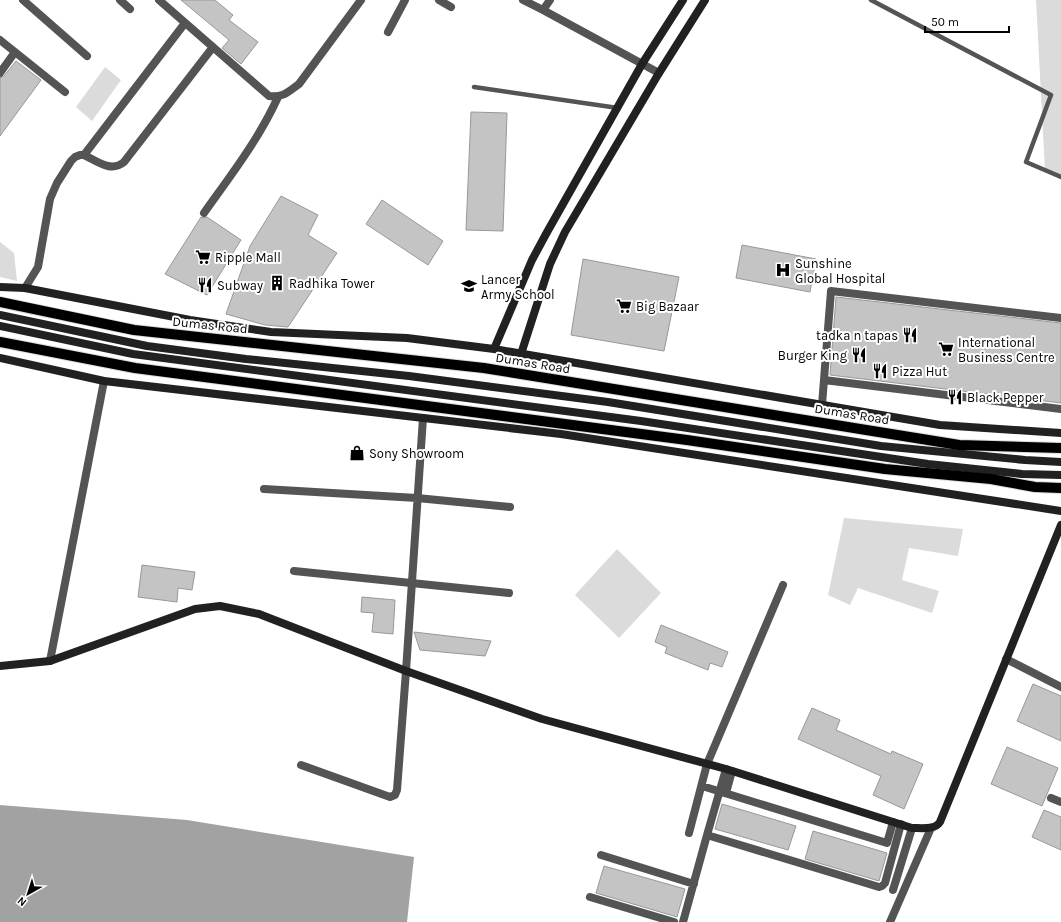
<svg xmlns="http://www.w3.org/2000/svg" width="1061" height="922" font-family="Karla,sans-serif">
<rect width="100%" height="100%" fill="#fff"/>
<path fill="#dbdbdb" d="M 1036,0 L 1061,0 L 1061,178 L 1045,171 Z
M 105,67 L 121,80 L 92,121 L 76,107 Z
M 0,242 L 14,253 L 17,281 L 0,277 Z
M 844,518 L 963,529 L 958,556 L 909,548 L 902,580 L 939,591 L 932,613 L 858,588 L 850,605 L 828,595 Z
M 617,549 L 661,593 L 619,638 L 575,595 Z"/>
<path fill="#a2a2a2" d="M 0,805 L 187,820 L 414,857 L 407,922 L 0,922 Z"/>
<path fill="#c4c4c4" stroke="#989898" d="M 181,0 L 215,0 L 233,15 L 229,20 L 258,42 L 241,64 L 222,48 L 229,40 Z
M 16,61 L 41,80 L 0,136 L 0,78 L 4,76 Z
M 471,112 L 507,113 L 503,231 L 466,230 Z
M 281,196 L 318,215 L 308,235 L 337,253 L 288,327 L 265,325 L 226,314 L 250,246 Z
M 382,200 L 443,241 L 428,265 L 366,224 Z
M 201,217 L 204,218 L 207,217 L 241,240 L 207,295 L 165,274 Z
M 742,245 L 816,259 L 810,292 L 736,278 Z
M 583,259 L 679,277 L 664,351 L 571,335 Z
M 836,297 L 1061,323 L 1061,403 L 830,375 Z
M 142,565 L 195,572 L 192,590 L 178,588 L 177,602 L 138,597 Z
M 362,597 L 395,600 L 393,634 L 372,632 L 374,613 L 361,612 Z
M 661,625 L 728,652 L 722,667 L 710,663 L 708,670 L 665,653 L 667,647 L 655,642 Z
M 414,632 L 491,641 L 485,656 L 420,650 Z
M 1033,684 L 1061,696 L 1061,741 L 1017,721 Z
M 812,708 L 840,720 L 836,730 L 891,754 L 892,751 L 923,764 L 904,809 L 873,795 L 881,776 L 798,739 Z
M 1007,747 L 1058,768 L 1042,806 L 991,784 Z
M 722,804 L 796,826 L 788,850 L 715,829 Z
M 1044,810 L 1061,817 L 1061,850 L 1032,837 Z
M 813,831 L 887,853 L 879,881 L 805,859 Z
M 604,866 L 685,889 L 677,917 L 596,893 Z"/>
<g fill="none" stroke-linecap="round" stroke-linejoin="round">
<g stroke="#dbdbdb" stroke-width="12">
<path id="primary" d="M 0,302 L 134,330 L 484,368 L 959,445 L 1061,448
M 0,342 L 135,368 L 687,440 L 885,469 L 991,479 L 1035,487 L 1061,488"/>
</g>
<path stroke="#545454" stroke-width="4.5" d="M 871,0 L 1051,95 L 1026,162 L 1061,177
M 474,87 L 618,108"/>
<path stroke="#545454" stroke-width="8" d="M 23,0 L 87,56
M 120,0 L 130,9
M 159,0 L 269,96 C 283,98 288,92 299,84 L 361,0
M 439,0 L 451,7
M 523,0 L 543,10 L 659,73
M 543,10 L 550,0
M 388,32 L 405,0
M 0,40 L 65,92
M 0,73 L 15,52
M 84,155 L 185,23
M 204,213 C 231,175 259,139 278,97
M 25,288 L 38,267 L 50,199 L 57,183 L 71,161 L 75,157 L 80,155 L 84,155 C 97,161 111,173 124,162 L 213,47
M 824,380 L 1061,409
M 822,405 L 831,291 L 1061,318
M 264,489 L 417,498 L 510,507
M 294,571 L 509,593
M 1006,659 L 1061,687
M 50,661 L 104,381
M 301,765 L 390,797 L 395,795 L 397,790 L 406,671 L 423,418
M 702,786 L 887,843 L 893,822
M 726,793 L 732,771
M 1051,798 L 1061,802
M 689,833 L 707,764 L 783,585
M 707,835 L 726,769
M 601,855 L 694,884
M 893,890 L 912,828
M 590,897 L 674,922
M 683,922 L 707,835 L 879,887 L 882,886 L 885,883 L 901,824
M 890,922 L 931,828"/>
<path stroke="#212121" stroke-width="8" d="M 0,287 L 25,288 L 190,320 L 271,332 L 407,338 L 494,349 L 940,425 L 1061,433
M 0,315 L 147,346 L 246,359 L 409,376 L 608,402 L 881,446 L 1025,460 L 1061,462
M 0,326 L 133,354 L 641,421 L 928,464 L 1022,474 L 1061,475
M 494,349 L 532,260 L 546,234 L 642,64 L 683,0
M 521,354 L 550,264 L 565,232 L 659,73 L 705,0
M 0,358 L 104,381 L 561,434 L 1061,511
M 0,666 L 50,661 L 195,609 L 220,606 L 259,614 L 406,671 L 542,719 L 726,769 L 912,828 C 922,828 935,830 940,822 L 1061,525"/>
<use href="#primary" stroke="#000" stroke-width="10"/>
</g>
<defs>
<g id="supermarket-bare" transform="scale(1.2)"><path d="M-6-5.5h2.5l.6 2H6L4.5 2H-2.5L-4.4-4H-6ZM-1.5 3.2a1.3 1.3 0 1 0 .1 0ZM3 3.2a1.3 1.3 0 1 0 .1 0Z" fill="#000" stroke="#fff" stroke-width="2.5" paint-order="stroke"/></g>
<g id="hospital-bare" transform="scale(1.2)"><path d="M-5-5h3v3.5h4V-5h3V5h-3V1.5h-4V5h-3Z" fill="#000" stroke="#fff" stroke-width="2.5" paint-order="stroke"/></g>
<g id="building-bare" transform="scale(1.2)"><path d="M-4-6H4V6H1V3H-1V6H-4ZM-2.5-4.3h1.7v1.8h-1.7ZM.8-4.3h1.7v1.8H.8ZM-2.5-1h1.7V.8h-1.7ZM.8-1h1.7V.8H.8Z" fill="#000" stroke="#fff" stroke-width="2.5" paint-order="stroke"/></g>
<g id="restaurant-bare" transform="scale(1.2)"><path d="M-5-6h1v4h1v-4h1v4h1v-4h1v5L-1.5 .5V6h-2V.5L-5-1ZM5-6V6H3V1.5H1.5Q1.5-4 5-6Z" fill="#000" stroke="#fff" stroke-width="2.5" paint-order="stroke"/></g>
<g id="school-bare" transform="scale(1.2)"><path d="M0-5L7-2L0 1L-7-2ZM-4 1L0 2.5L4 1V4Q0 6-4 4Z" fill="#000" stroke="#fff" stroke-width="2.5" paint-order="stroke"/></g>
<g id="shop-bare" transform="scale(1.2)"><path d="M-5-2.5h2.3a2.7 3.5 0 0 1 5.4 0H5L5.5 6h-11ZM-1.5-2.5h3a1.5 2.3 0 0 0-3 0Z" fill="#000" stroke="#fff" stroke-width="2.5" paint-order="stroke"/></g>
</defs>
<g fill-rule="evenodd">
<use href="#supermarket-bare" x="203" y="257"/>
<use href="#hospital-bare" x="783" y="270"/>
<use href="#building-bare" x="277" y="283"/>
<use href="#restaurant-bare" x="205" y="285"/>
<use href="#school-bare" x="469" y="286"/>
<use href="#supermarket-bare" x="624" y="306"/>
<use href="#restaurant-bare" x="910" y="335"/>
<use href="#supermarket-bare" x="946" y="349"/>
<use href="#restaurant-bare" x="859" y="355"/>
<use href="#restaurant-bare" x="880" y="371"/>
<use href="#restaurant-bare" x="955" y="397"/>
<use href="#shop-bare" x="357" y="453"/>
</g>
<g text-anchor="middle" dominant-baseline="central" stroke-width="4" stroke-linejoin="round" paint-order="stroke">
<g font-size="13" fill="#000" stroke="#fff" text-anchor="start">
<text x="215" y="257">Ripple Mall</text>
<text x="795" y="263">Sunshine<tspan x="795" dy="15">Global Hospital</tspan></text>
<text x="481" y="279">Lancer<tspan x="481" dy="15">Army School</tspan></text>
<text x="289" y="283">Radhika Tower</text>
<text x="217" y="285">Subway</text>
<text x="636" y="306">Big Bazaar</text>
<text x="898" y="335" text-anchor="end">tadka n tapas</text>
<text x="958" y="342">International<tspan x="958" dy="15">Business Centre</tspan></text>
<text x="847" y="355" text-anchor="end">Burger King</text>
<text x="892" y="371">Pizza Hut</text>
<text x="967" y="397">Black Pepper</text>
<text x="369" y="453">Sony Showroom</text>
</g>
<g font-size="13" fill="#000" stroke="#fff">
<text transform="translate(210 325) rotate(6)">Dumas Road</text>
<text transform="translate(533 363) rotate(9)">Dumas Road</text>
<text transform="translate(852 414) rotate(9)">Dumas Road</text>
</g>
</g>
<g transform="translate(28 894) rotate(219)" stroke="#ffffff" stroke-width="3" paint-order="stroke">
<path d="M0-3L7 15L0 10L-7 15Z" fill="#000000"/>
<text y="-6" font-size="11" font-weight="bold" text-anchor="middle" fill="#000000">N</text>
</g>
<path d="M925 26v6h84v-6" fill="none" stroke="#000000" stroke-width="2"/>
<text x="931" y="26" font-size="12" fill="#000000" stroke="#ffffff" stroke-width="3" paint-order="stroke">50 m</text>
</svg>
